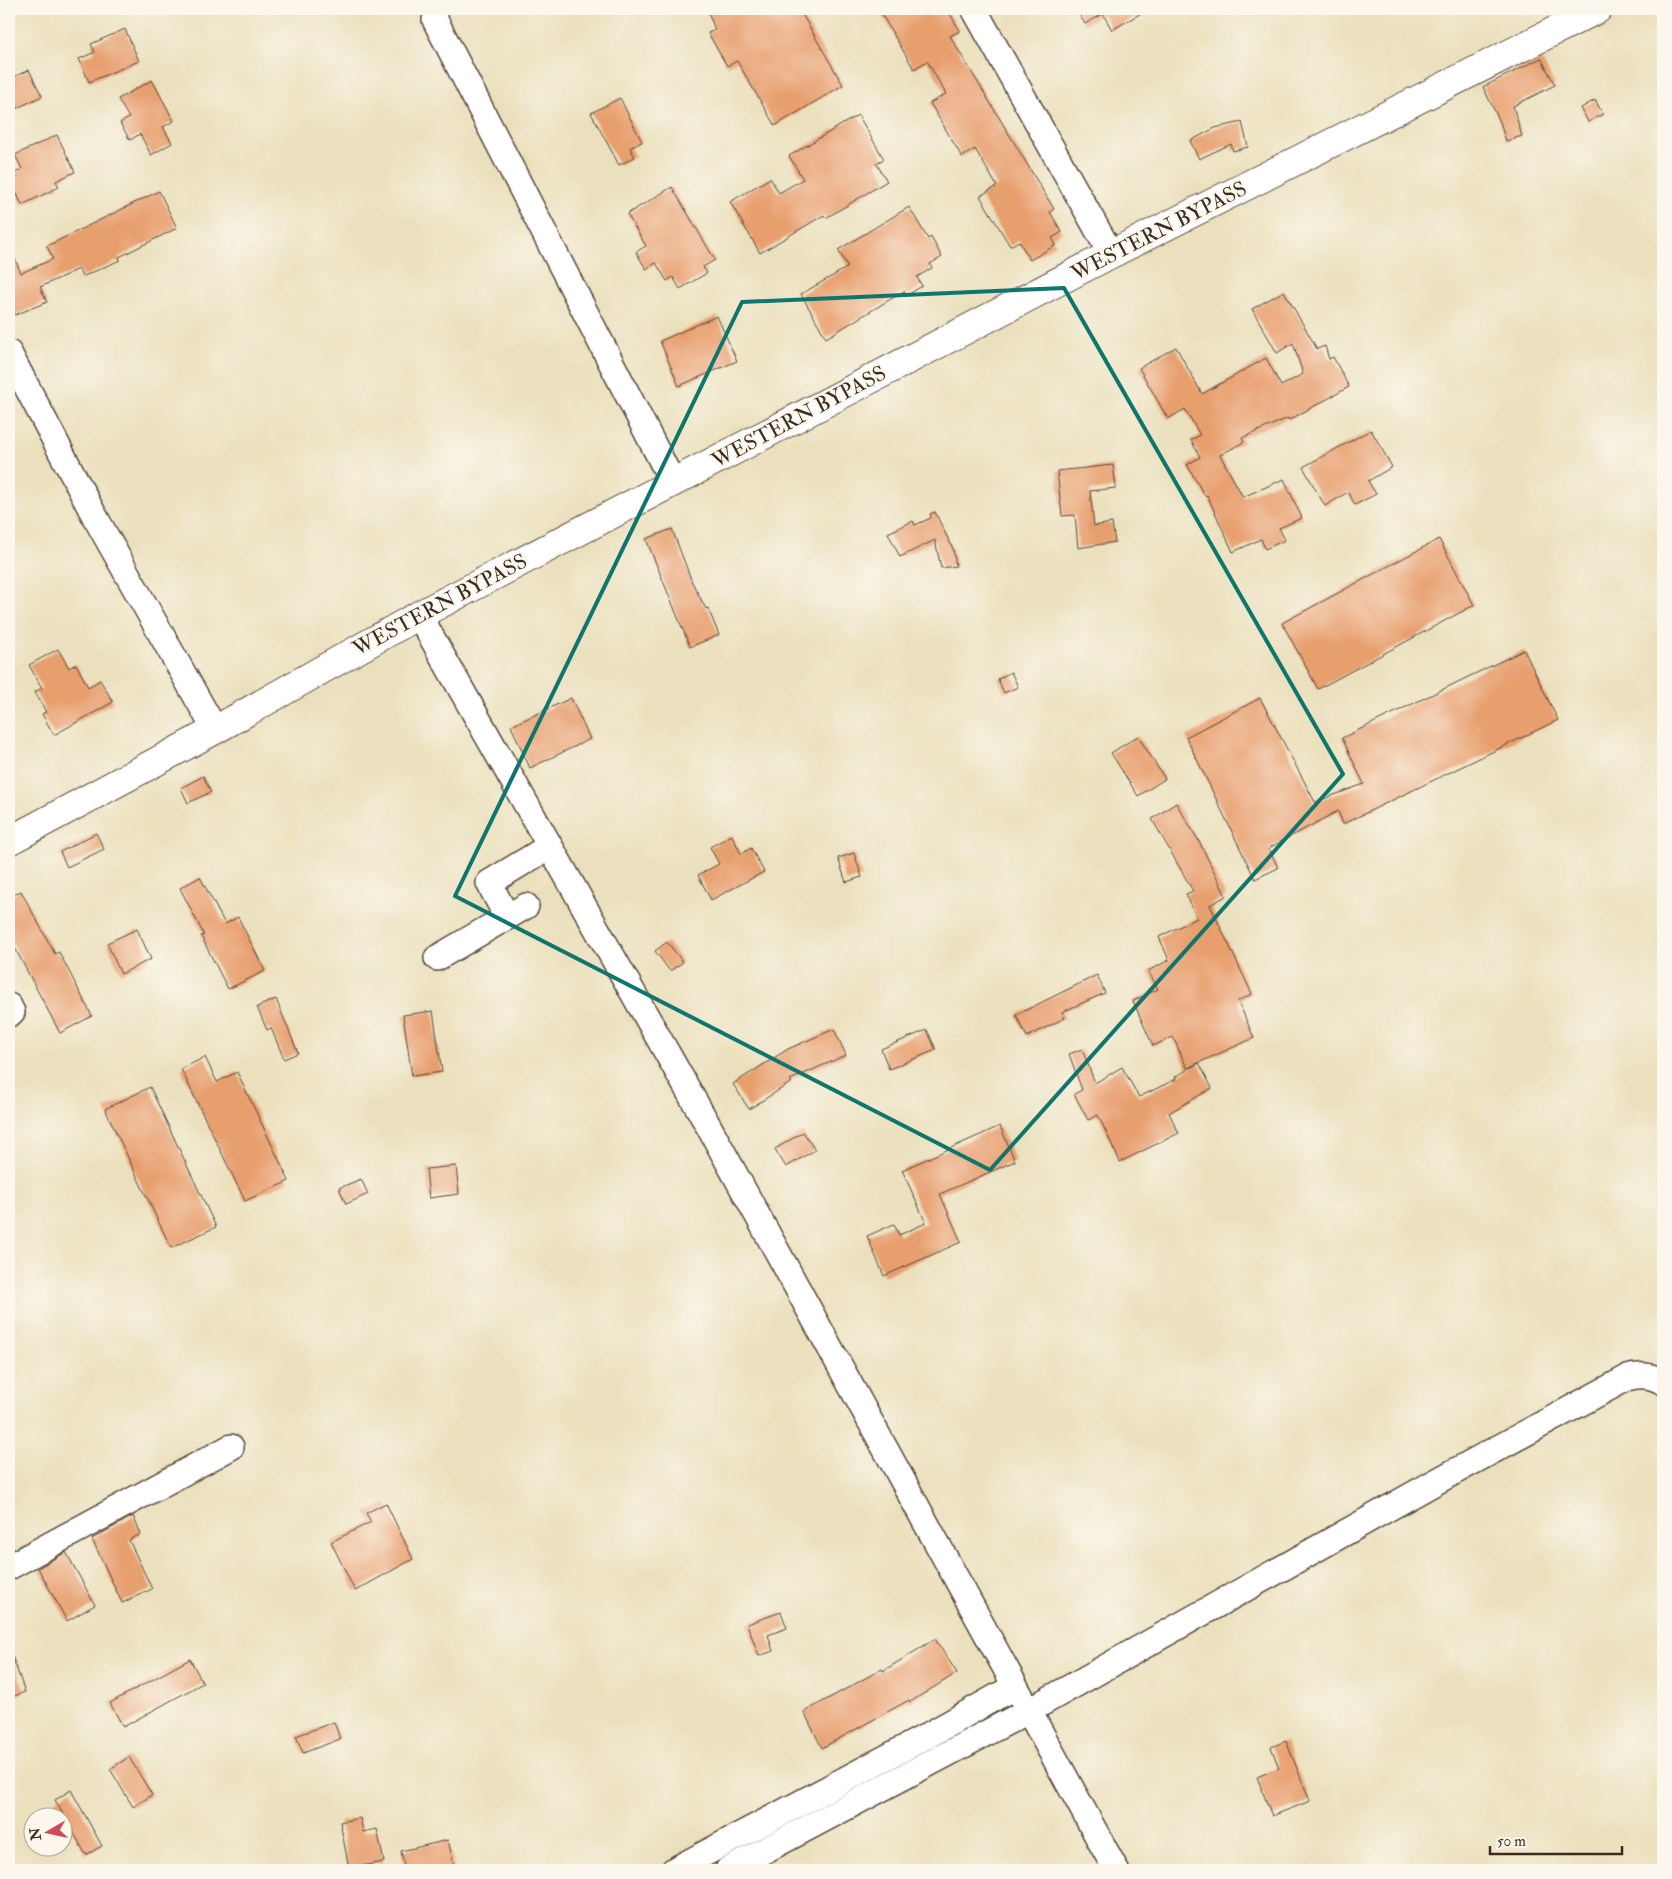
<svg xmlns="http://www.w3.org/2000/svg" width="1672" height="1879" font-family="'IM FELL Double Pica',serif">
<rect width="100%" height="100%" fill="#fbf7ec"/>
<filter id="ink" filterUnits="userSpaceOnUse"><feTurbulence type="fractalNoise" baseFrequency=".02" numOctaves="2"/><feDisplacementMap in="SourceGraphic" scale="10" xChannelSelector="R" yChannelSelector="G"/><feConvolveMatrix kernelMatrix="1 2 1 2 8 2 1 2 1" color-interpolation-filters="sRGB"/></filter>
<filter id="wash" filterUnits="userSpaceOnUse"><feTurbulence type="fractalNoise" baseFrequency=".0096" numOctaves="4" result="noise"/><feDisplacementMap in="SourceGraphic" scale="20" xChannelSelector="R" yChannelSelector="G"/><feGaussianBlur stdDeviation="1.12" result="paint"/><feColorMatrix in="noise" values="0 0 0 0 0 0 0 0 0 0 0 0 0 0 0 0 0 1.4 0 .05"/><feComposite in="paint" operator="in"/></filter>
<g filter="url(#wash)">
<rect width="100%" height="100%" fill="#ebe0bd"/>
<g id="blocks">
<path fill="#e89f6e" d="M 707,9 L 799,9 L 843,85 L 775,126 L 737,61 L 727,66 L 708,33 L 715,30 Z
M 892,9 L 947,9 L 960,31 L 950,36 L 1054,209 L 1050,212 L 1062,232 L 1052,238 L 1056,245 L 1030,260 L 1019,241 L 1010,246 L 980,196 L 997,186 L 975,149 L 962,157 L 930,103 L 946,94 L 927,61 L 914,69 L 882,15 Z
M 1076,9 L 1148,9 L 1112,30 L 1103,14 L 1085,24 Z
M 125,29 L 139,61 L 89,82 L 79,59 L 95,52 L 91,44 Z
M 1541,58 L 1555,85 L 1513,106 L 1522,136 L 1506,141 L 1500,122 L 1483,87 Z
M 29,70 L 42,96 L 9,112 L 9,79 Z
M 152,80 L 174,121 L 163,127 L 172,143 L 151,155 L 140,134 L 130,140 L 120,123 L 129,118 L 118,99 Z
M 620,98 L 642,142 L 630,148 L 635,157 L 619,165 L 591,113 Z
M 1595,100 L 1603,114 L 1588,122 L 1581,108 Z
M 858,115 L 884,159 L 876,163 L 887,181 L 826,218 L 824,215 L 760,253 L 730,202 L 770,178 L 779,193 L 803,179 L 789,156 Z
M 1242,122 L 1248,147 L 1233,151 L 1231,144 L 1199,159 L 1190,141 L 1215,128 Z
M 57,135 L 75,172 L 56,181 L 59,187 L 22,205 L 9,177 L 22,169 L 15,155 Z
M 672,187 L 715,260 L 703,267 L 707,273 L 680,289 L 673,277 L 667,281 L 656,263 L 646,269 L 636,252 L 646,246 L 627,214 Z
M 159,191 L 177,228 L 119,257 L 120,260 L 82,277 L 79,269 L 40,287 L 47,302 L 15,315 L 9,299 L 9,245 L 21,273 L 53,259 L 47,246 Z
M 909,207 L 928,239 L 931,237 L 942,257 L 930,264 L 932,268 L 917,277 L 922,286 L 906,296 L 904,291 L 826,338 L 801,294 L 848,267 L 838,250 Z
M 1284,291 L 1317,349 L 1325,346 L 1329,359 L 1333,357 L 1349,387 L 1289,420 L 1288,418 L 1242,438 L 1244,442 L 1220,455 L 1243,497 L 1284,479 L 1302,518 L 1279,528 L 1285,540 L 1265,549 L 1261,539 L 1233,552 L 1207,495 L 1205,496 L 1187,465 L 1200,457 L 1191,440 L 1200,435 L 1185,409 L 1168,419 L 1139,368 L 1176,347 L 1202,394 L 1266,358 L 1281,386 L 1303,374 L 1293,343 L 1277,353 L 1252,309 Z
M 717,316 L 737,361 L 679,386 L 660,341 Z
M 1371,430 L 1392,467 L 1368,481 L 1376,494 L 1355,505 L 1348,492 L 1325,506 L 1303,467 Z
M 1113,465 L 1116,488 L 1090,491 L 1094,526 L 1112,523 L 1115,542 L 1078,548 L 1075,515 L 1062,516 L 1057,471 Z
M 935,512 L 953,549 L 956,566 L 941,568 L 935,540 L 900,557 L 888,533 L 913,521 L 915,525 L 931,518 L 930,514 Z
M 672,529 L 692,582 L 706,609 L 708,608 L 719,635 L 690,647 L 646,539 Z
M 1439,539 L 1474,605 L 1318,689 L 1282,623 Z
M 58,649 L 69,668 L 76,664 L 88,687 L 100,680 L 113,702 L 54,735 L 42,714 L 46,712 L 35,692 L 42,688 L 29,665 Z
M 1524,650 L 1558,720 L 1343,824 L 1338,811 L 1269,848 L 1278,868 L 1255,879 L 1186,737 L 1260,698 L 1315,802 L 1364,784 L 1342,738 Z
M 1011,672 L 1018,687 L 1004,693 L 998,679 Z
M 571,698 L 590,739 L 530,768 L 511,726 Z
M 1138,736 L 1165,779 L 1138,796 L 1111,753 Z
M 203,776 L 211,792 L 188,803 L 181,788 Z
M 1176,803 L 1200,843 L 1226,896 L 1210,905 L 1252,994 L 1238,1001 L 1254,1038 L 1187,1068 L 1173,1037 L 1153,1046 L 1133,1001 L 1158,989 L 1148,971 L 1169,960 L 1159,937 L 1197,918 L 1186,894 L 1193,891 L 1152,819 Z
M 96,833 L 104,849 L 67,867 L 60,852 Z
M 732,835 L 741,854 L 751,848 L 764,872 L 711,900 L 698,875 L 719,864 L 710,847 Z
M 854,853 L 862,877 L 846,882 L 838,858 Z
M 200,877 L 225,924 L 238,917 L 265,971 L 228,989 L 201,936 L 204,935 L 180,888 Z
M 21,891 L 55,954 L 59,952 L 92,1016 L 60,1033 L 9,937 L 9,897 Z
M 137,929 L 151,959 L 121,974 L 107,943 Z
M 667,942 L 683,962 L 670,971 L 655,951 Z
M 1097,975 L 1105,993 L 1062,1012 L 1065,1018 L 1027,1037 L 1016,1015 Z
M 276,999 L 298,1053 L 284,1059 L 271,1028 L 267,1030 L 257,1007 Z
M 433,1011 L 442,1072 L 412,1076 L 403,1015 Z
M 834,1029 L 846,1055 L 790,1080 L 792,1082 L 749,1109 L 733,1084 L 788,1049 Z
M 927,1030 L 936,1050 L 889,1069 L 881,1049 Z
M 1082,1049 L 1095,1083 L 1122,1067 L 1139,1097 L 1176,1079 L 1175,1077 L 1199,1063 L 1212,1088 L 1169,1113 L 1179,1133 L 1120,1162 L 1098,1115 L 1088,1120 L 1074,1094 L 1082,1090 L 1069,1054 Z
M 205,1057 L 217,1082 L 237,1072 L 289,1181 L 245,1201 L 181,1069 Z
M 150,1087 L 216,1227 L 171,1248 L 105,1109 Z
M 1000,1126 L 1015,1161 L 940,1194 L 961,1242 L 884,1276 L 867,1236 L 894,1224 L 899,1235 L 926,1223 L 902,1170 Z
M 803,1132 L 815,1150 L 786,1167 L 775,1149 Z
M 456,1166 L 459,1194 L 429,1198 L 426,1169 Z
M 361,1179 L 368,1194 L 346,1204 L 339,1188 Z
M 386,1503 L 413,1559 L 355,1591 L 331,1542 L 371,1522 L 366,1513 Z
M 133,1516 L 141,1534 L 129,1540 L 152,1589 L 122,1603 L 92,1539 Z
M 66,1552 L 95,1605 L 67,1621 L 38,1568 Z
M 781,1612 L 787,1628 L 768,1635 L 773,1651 L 759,1656 L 747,1624 Z
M 935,1639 L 957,1673 L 910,1702 L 909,1700 L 822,1748 L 804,1712 L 882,1669 L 883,1671 Z
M 9,1653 L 11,1653 L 25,1692 L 9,1698 Z
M 190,1659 L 203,1683 L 123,1727 L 110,1703 Z
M 334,1722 L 340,1739 L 303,1753 L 296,1736 Z
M 1286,1741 L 1310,1801 L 1272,1816 L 1257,1777 L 1279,1768 L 1271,1747 Z
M 129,1757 L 152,1795 L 133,1807 L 110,1769 Z
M 71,1790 L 102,1846 L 86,1855 L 55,1800 Z
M 360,1818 L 363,1832 L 377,1829 L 384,1862 L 349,1868 L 340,1822 Z
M 448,1840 L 455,1870 L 405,1870 L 401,1851 Z"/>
</g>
</g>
<g filter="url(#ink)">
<use href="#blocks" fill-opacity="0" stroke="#554536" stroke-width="1"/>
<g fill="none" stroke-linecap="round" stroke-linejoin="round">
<g stroke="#554536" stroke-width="28">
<path id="minor" d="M 974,9 L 1111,254
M 435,20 L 673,483
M 9,353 L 94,515 L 215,730
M 419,615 L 709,1127 L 1116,1870
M 507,917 L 489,883 L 550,846
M 437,958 L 526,906
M 9,1006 L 12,1012 L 9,1014
M 9,1567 L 231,1447
M 674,1870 L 925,1737 L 1014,1687
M 728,1870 L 1028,1711 L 1430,1485 L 1627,1378 C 1640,1374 1651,1375 1663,1382"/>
</g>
<g stroke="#554536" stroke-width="30">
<path id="major" d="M 9,841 L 215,730 L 419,615 L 1111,254 L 1598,9"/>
</g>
<use href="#minor" stroke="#fff" stroke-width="25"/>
<use href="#major" stroke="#fff" stroke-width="28"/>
</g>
</g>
<path fill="none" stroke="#0f766e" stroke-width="4" stroke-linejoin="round" d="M 1064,288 L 1343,774 L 990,1170 L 455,896 L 742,302 Z"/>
<g text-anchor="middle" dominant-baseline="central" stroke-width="4.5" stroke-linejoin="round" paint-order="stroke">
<g font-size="21" fill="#3b2a1e" stroke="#fbf7ec">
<text transform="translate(1159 231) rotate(-27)">WESTERN BYPASS</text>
<text transform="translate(799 417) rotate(-28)">WESTERN BYPASS</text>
<text transform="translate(440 605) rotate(-28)">WESTERN BYPASS</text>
</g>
</g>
<rect width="1672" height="1879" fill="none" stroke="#fbf7ec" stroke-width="30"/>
<g transform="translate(48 1832) rotate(261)"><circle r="24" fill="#fbf7ec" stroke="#aea59a"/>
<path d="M0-4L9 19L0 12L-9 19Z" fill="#d1495b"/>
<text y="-8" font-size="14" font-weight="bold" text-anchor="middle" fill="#3b2a1e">N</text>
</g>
<path d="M1490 1846v8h132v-8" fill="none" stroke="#3b2a1e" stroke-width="2.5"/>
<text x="1497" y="1846" font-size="15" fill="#3b2a1e" stroke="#fbf7ec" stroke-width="4" paint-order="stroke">50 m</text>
</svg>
